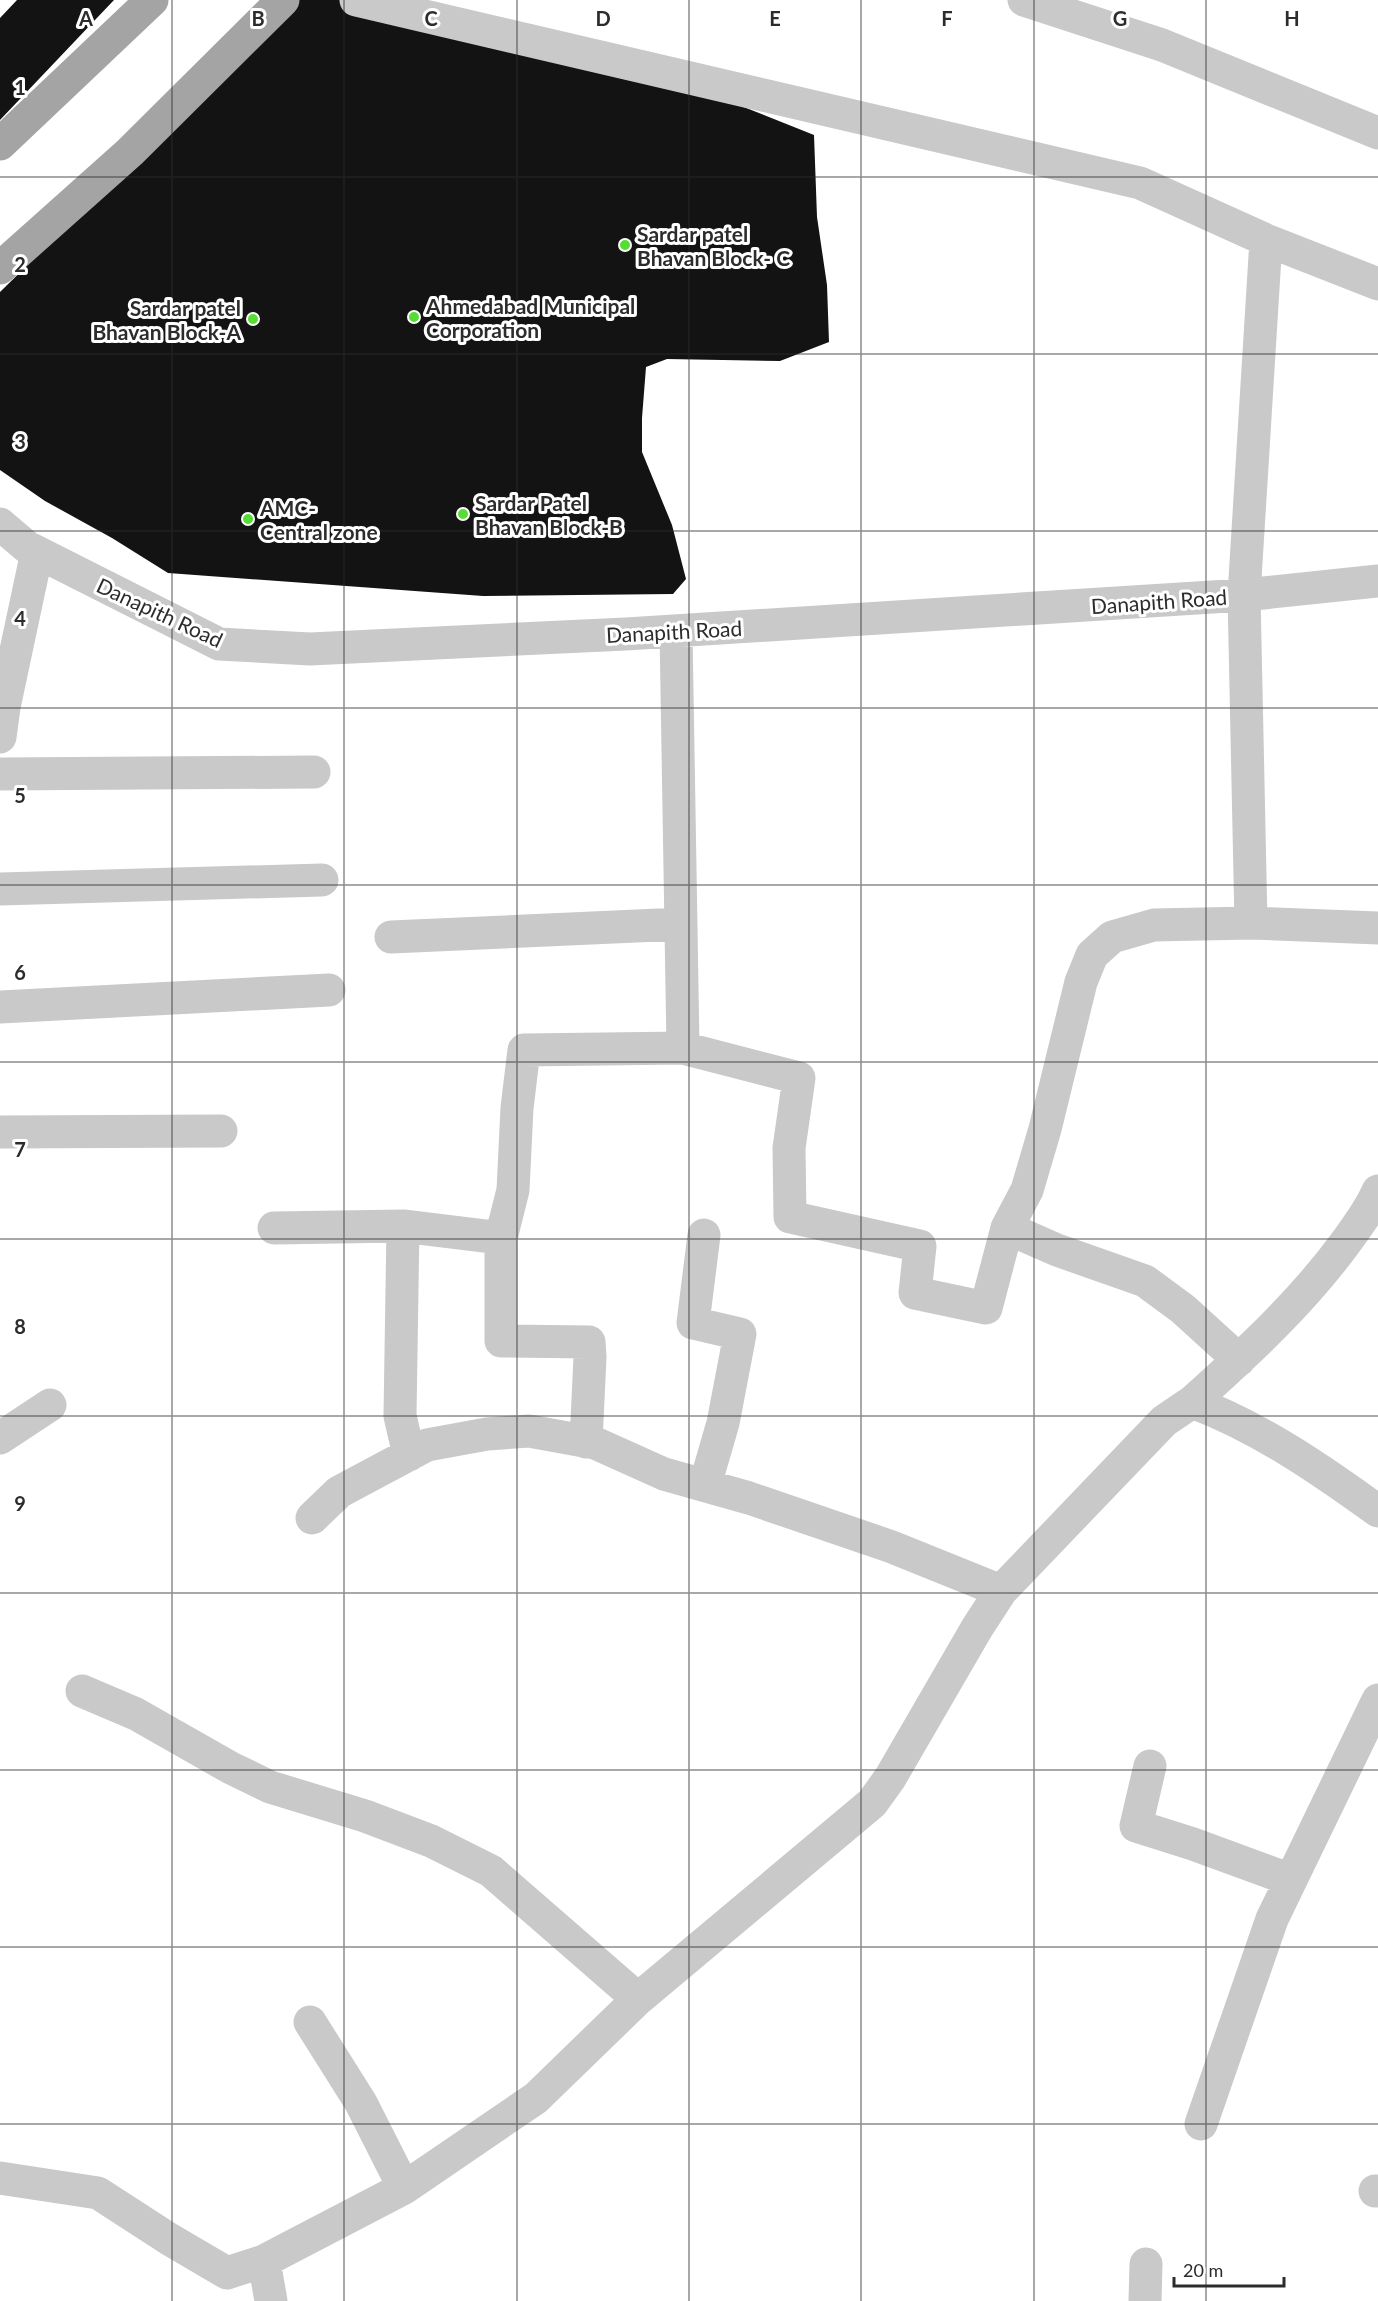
<svg xmlns="http://www.w3.org/2000/svg" width="1378" height="2301" font-family="Lato,sans-serif">
<rect width="100%" height="100%" fill="#fff"/>
<path fill="#131313" d="M 17,0 L 114,0 L 0,120 L 0,18 Z
M 298,0 L 339,0 L 553,55 L 731,102 L 814,135 L 817,217 L 827,285 L 829,342 L 780,361 L 667,359 L 646,367 L 642,418 L 642,452 L 672,525 L 686,579 L 673,594 L 483,596 L 168,573 L 112,538 L 45,501 L 0,470 L 0,292 Z"/>
<g fill="none" stroke-linecap="round" stroke-linejoin="round">
<path stroke="#c9c9c9" stroke-width="33" d="M 356,0 L 1140,183 L 1266,240 L 1378,284
M 1024,0 L 1162,45 L 1378,133
M 1266,240 L 1244,595 L 1251,923 L 1378,928
M 0,524 L 27,547 L 219,644 L 310,649 L 626,634 L 1244,595 L 1378,581
M 676,631 L 683,1048
M 0,737 L 4,707 L 37,552
M 0,774 L 314,772
M 0,889 L 322,880
M 391,937 L 681,924
M 0,1007 L 329,990
M 0,1132 L 221,1131
M 403,1226 L 400,1416 L 409,1455
M 274,1228 L 403,1226 L 501,1238 L 501,1341 L 589,1342 L 590,1357 L 586,1442
M 1007,1228 L 1027,1190 L 1045,1129 L 1081,982 L 1092,955 L 1112,937 L 1154,925 L 1251,923
M 704,1235 L 693,1323 L 740,1334 L 723,1423 L 705,1485
M 501,1238 L 513,1190 L 517,1108 L 524,1050 L 683,1048 L 799,1078 L 789,1148 L 790,1217 L 920,1246 L 915,1293 L 986,1308 L 1007,1228 L 1057,1250 L 1145,1281 L 1183,1309 L 1239,1360
M 1192,1402 C 1248,1352 1302,1302 1346,1242 C 1358,1225 1370,1210 1378,1191
M 0,1438 L 50,1405
M 312,1518 L 339,1492 L 427,1445 L 487,1434 L 529,1431 L 595,1443 L 664,1474 L 749,1498 L 892,1547 L 1001,1591
M 82,1691 L 136,1714 L 231,1768 L 270,1787 L 365,1816 L 431,1841 L 491,1871 L 638,1999
M 1150,1766 L 1136,1826 L 1193,1844 L 1291,1880
M 310,2022 L 361,2103 L 404,2188
M 1201,2124 L 1272,1919 L 1378,1700
M 0,2178 L 98,2193 L 169,2239 L 227,2273 L 264,2261 L 404,2188 L 536,2098 L 638,1999 L 872,1803 L 890,1778 L 977,1628 L 1001,1591 L 1164,1421 L 1192,1402 C 1259,1427 1320,1469 1378,1511
M 1375,2191 L 1378,2191
M 264,2261 L 271,2301
M 1145,2301 L 1146,2264"/>
<path stroke="#a4a4a4" stroke-width="33" d="M 0,144 L 152,0
M 0,268 L 130,152 L 283,0"/>
</g>
<path fill="none" stroke="#2c2c2c" stroke-width="1.5" stroke-opacity="0.55" d="M 172,0 L 172,2301M 344,0 L 344,2301M 517,0 L 517,2301M 689,0 L 689,2301M 861,0 L 861,2301M 1034,0 L 1034,2301M 1206,0 L 1206,2301M 0,177 L 1378,177M 0,354 L 1378,354M 0,531 L 1378,531M 0,708 L 1378,708M 0,885 L 1378,885M 0,1062 L 1378,1062M 0,1239 L 1378,1239M 0,1416 L 1378,1416M 0,1593 L 1378,1593M 0,1770 L 1378,1770M 0,1947 L 1378,1947M 0,2124 L 1378,2124"/>
<g fill="#55dd34" stroke="#fff" stroke-width="2">
<circle cx="625" cy="245" r="6"/>
<circle cx="414" cy="317" r="6"/>
<circle cx="253" cy="319" r="6"/>
<circle cx="463" cy="514" r="6"/>
<circle cx="248" cy="519" r="6"/>
</g>
<g text-anchor="middle" dominant-baseline="central" stroke-width="6" stroke-linejoin="round" paint-order="stroke">
<g font-size="21" font-weight="bold" fill="#2c2c2c" stroke="#fff" text-anchor="start">
<text x="637" y="233">Sardar patel<tspan x="637" dy="24">Bhavan Block- C</tspan></text>
<text x="426" y="305">Ahmedabad Municipal<tspan x="426" dy="24">Corporation</tspan></text>
<text x="241" y="307" text-anchor="end">Sardar patel<tspan x="241" dy="24">Bhavan Block-A</tspan></text>
<text x="475" y="502">Sardar Patel<tspan x="475" dy="24">Bhavan Block-B</tspan></text>
<text x="260" y="507">AMC-<tspan x="260" dy="24">Central zone</tspan></text>
</g>
<g font-size="21" fill="#2c2c2c" stroke="#fff">
<text transform="translate(1159 601) rotate(-4)">Danapith Road</text>
<text transform="translate(160 612) rotate(25)">Danapith Road</text>
<text transform="translate(674 631) rotate(-3)">Danapith Road</text>
</g>
</g>
<g font-size="20" text-anchor="middle" font-weight="bold" fill="#2c2c2c" stroke="#fff" stroke-width="6" stroke-linejoin="round" paint-order="stroke">
<text x="86" y="26">A</text>
<text x="258" y="26">B</text>
<text x="431" y="26">C</text>
<text x="603" y="26">D</text>
<text x="775" y="26">E</text>
<text x="947" y="26">F</text>
<text x="1120" y="26">G</text>
<text x="1292" y="26">H</text>
<text x="20" y="95">1</text>
<text x="20" y="272">2</text>
<text x="20" y="449">3</text>
<text x="20" y="626">4</text>
<text x="20" y="803">5</text>
<text x="20" y="980">6</text>
<text x="20" y="1157">7</text>
<text x="20" y="1334">8</text>
<text x="20" y="1511">9</text>
</g>
<path d="M1174 2277v9h110v-9" fill="none" stroke="#2c2c2c" stroke-width="3"/>
<text x="1183" y="2277" font-size="18" fill="#2c2c2c" stroke="#ffffff" stroke-width="4.5" paint-order="stroke">20 m</text>
</svg>
